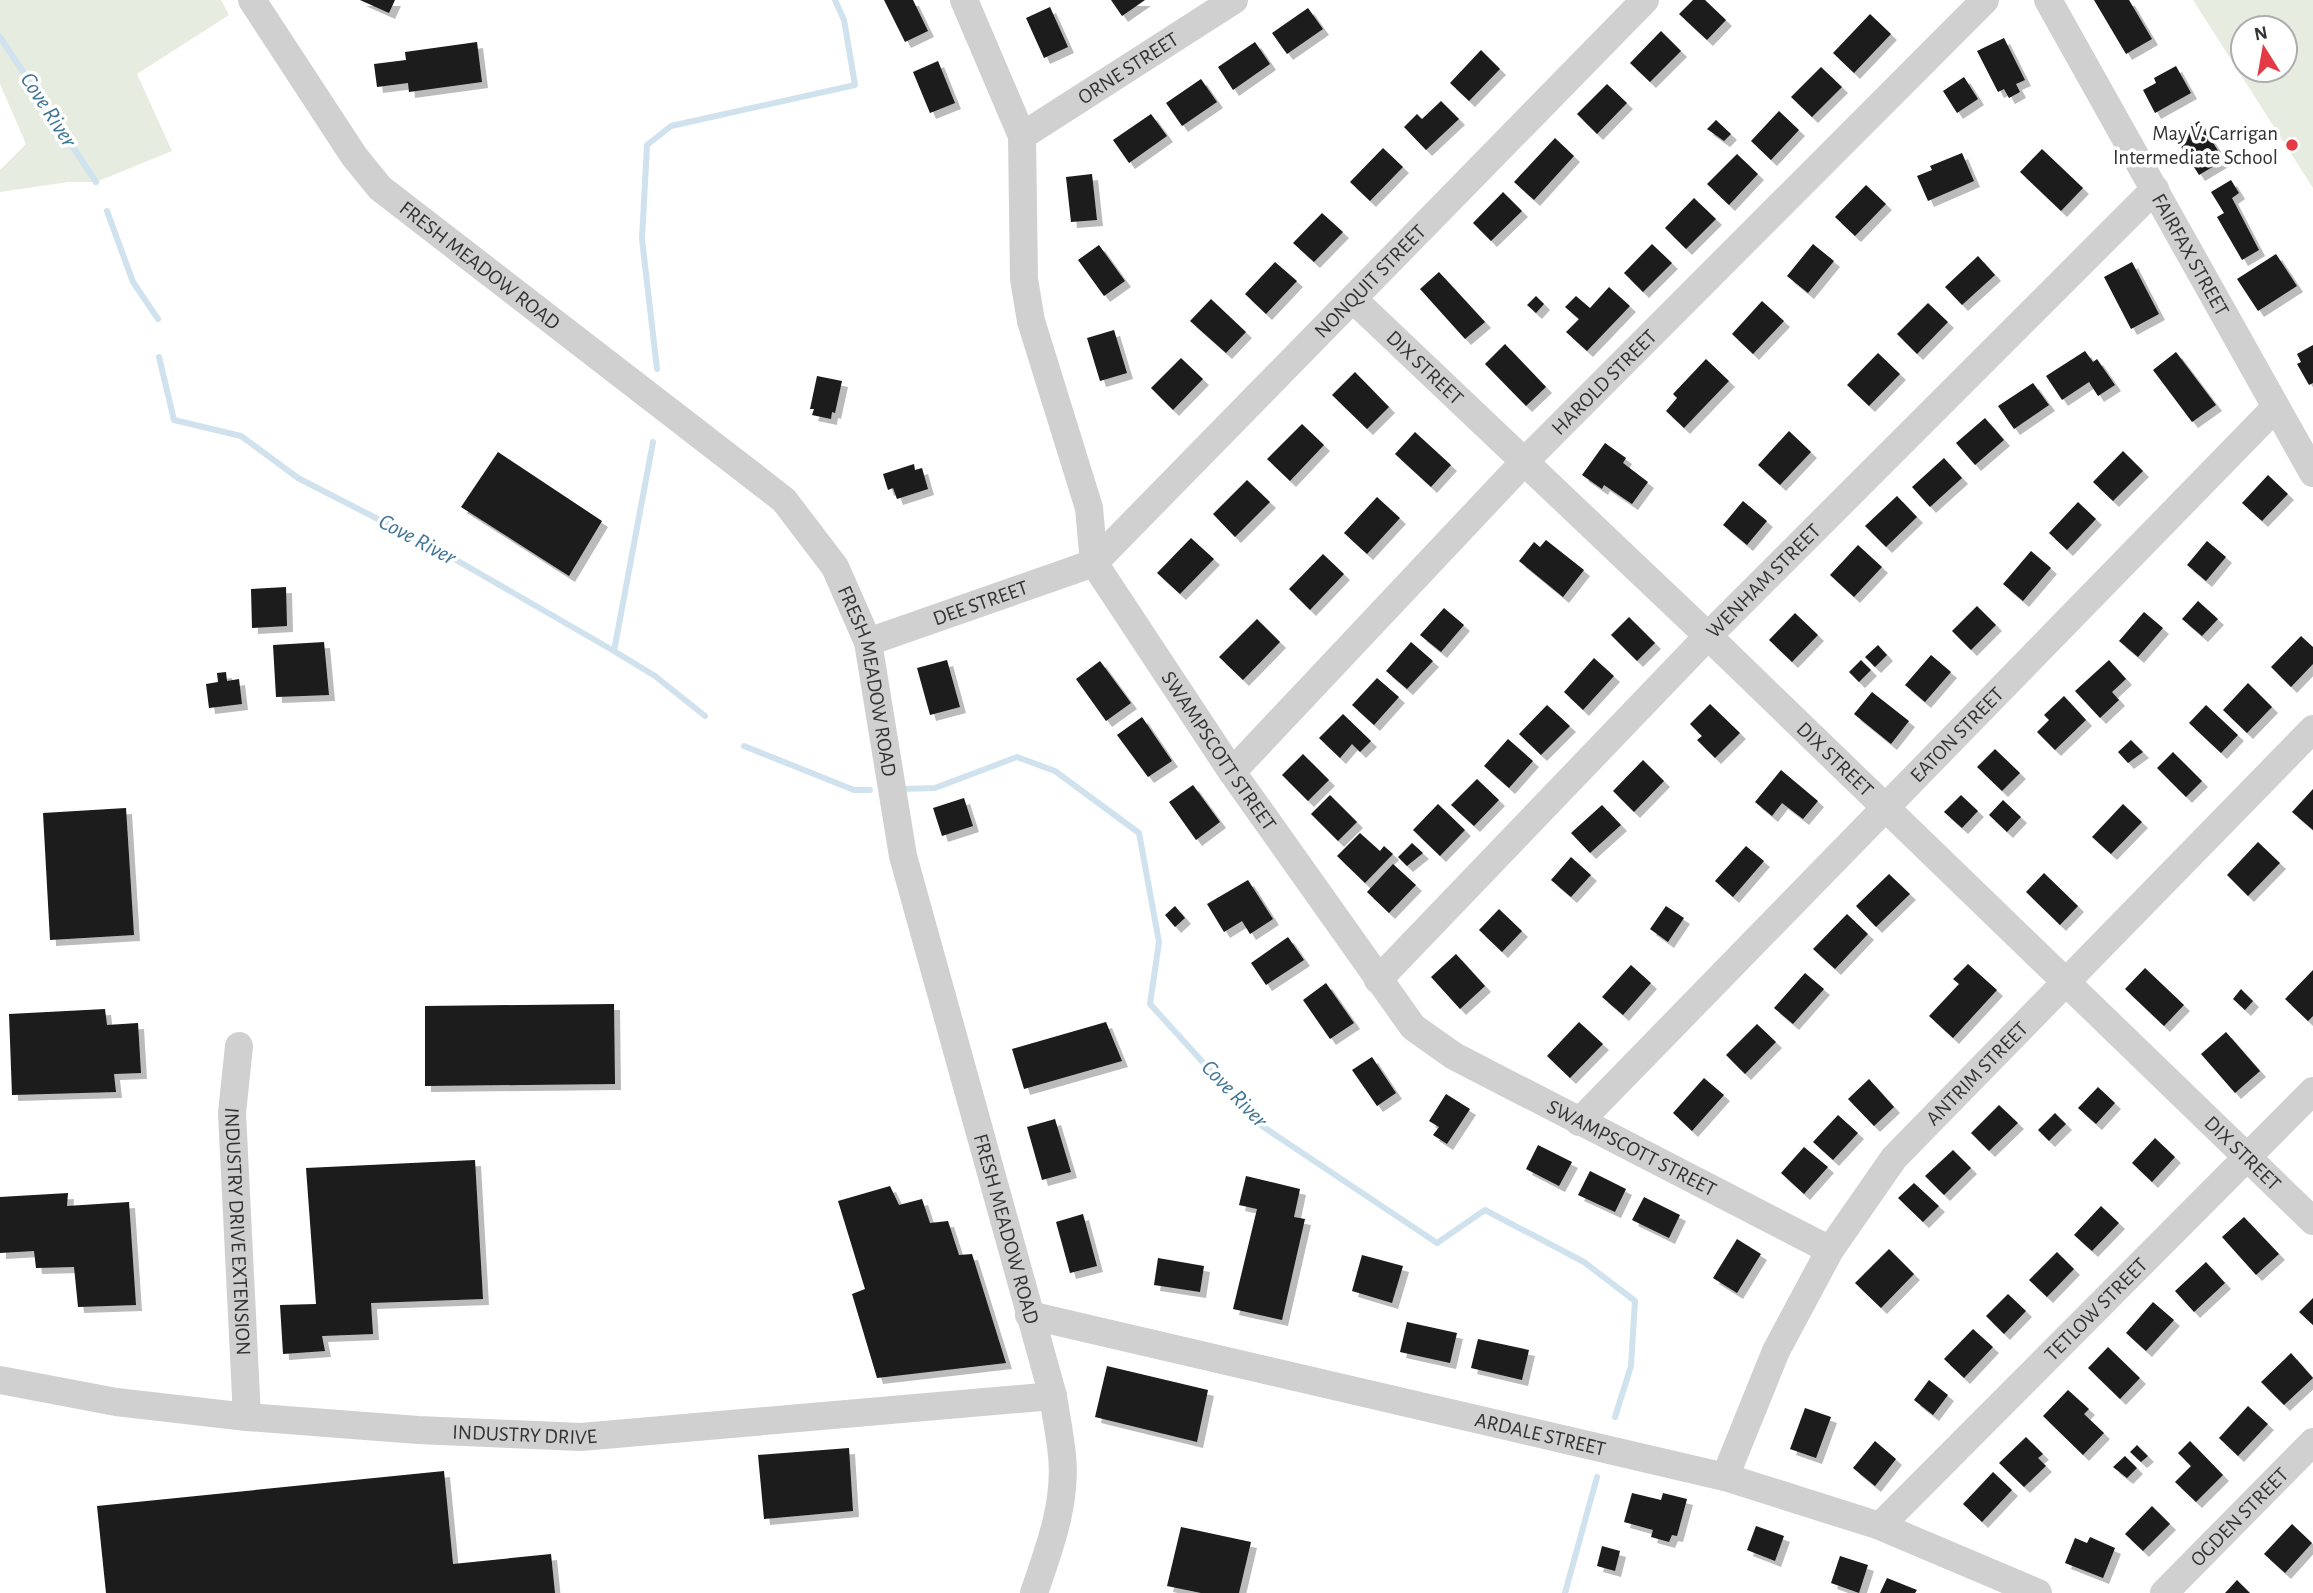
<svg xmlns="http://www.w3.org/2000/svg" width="2313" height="1593" font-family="'Alegreya Sans',sans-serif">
<defs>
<filter id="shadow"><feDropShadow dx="6" dy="6" stdDeviation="0" flood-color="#0004"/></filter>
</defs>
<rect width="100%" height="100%" fill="#fff"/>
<path fill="#e6ecdf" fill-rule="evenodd" d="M 0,0 L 221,0 L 229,15 L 137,74 L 172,151 L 96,182 L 68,182 L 0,192 L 0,170 L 26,144 L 0,84 Z
M 2193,0 L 2313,0 L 2313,188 ZM 2285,28 L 2285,70 L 2243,70 L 2243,28 Z"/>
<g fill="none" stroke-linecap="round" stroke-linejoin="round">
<path stroke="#cfe2ee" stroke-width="6" d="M 0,37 L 96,182
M 107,211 L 133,282 L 158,319
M 159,357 L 174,420 L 241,436 L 298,478 L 444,553 L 614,651 L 655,676 L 705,716
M 657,369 L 642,239 L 647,145 L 671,126 L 855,85 L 844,20 L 835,0
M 614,651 L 653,442
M 744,746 L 854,790 L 870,790
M 901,789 L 935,788 L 1017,757 L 1055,771 L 1139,833 L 1159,942 L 1150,1004 L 1259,1124 L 1437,1243 L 1485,1210 L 1584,1262 L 1635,1301 L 1631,1366 L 1615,1417
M 1565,1593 L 1597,1477"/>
</g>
<path fill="#1a1a1a" filter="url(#shadow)" d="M 360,0 L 395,0 L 389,13 Z
M 884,0 L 913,0 L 928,31 L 905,42 Z
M 1111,0 L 1145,0 L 1122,16 Z
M 1693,0 L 1705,0 L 1726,20 L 1707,40 L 1679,14 Z
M 2094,0 L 2129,0 L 2152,39 L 2126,54 Z
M 1050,7 L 1068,47 L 1044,58 L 1026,18 Z
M 1308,8 L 1323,29 L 1287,54 L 1272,33 Z
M 1870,14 L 1891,34 L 1854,73 L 1833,53 Z
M 1661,31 L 1681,51 L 1650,82 L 1630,63 Z
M 2004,38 L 2025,80 L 2016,84 L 2020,92 L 2009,98 L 2004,89 L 1998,92 L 1977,51 Z
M 477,42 L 482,82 L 409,92 L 408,83 L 377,87 L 374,64 L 406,60 L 405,52 Z
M 1255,42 L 1270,64 L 1233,90 L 1218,67 Z
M 1481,50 L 1500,69 L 1469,101 L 1450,83 Z
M 938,61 L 955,103 L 930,113 L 913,72 Z
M 2176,66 L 2191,93 L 2155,113 L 2143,90 L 2156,83 L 2154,78 Z
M 1821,67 L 1842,87 L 1812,117 L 1791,97 Z
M 1964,77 L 1978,99 L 1957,113 L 1943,91 Z
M 1201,79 L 1217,102 L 1182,126 L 1166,103 Z
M 1607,84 L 1627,103 L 1597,134 L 1577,114 Z
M 1441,101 L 1459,119 L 1426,150 L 1404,127 L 1417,114 L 1422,119 Z
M 1779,111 L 1799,130 L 1771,160 L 1751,141 Z
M 1151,114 L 1167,136 L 1129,163 L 1113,140 Z
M 1716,120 L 1731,134 L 1724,141 L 1707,129 Z
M 2199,121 L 2224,160 L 2199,175 L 2175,137 Z
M 1555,138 L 1574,156 L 1534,200 L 1514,182 Z
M 1383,148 L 1403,167 L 1370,201 L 1350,182 Z
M 2042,149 L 2083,188 L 2061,211 L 2020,172 Z
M 1962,153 L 1974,181 L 1928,201 L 1917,176 L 1932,170 L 1930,166 Z
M 1737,154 L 1758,174 L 1729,205 L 1707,184 Z
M 1092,174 L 1097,220 L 1071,222 L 1066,177 Z
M 2231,180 L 2239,193 L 2232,198 L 2259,250 L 2242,260 L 2217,217 L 2224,213 L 2211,192 Z
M 1866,185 L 1886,204 L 1855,236 L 1835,217 Z
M 1503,192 L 1522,211 L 1491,241 L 1473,223 Z
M 1694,198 L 1716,219 L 1686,249 L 1665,228 Z
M 1322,213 L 1343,232 L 1314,262 L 1293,243 Z
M 1652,244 L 1672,263 L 1643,292 L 1624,273 Z
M 1813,244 L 1834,261 L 1808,293 L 1787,276 Z
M 1099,245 L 1125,281 L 1104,296 L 1078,260 Z
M 2276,254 L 2297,286 L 2258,311 L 2237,279 Z
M 1978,256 L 1995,275 L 1962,305 L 1945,287 Z
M 1275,262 L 1297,281 L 1266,314 L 1245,294 Z
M 2132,262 L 2159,314 L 2131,329 L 2104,277 Z
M 1439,272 L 1485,322 L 1465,339 L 1420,289 Z
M 1609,287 L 1630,306 L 1587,351 L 1566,332 L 1579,319 L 1565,307 L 1576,296 L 1590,308 Z
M 1536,296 L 1544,304 L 1536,313 L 1527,305 Z
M 1211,299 L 1246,332 L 1226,353 L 1190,321 Z
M 1762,301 L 1784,321 L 1753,354 L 1732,334 Z
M 1928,303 L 1948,322 L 1917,354 L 1897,334 Z
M 1114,330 L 1127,373 L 1100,381 L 1087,338 Z
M 1505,344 L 1546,387 L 1526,406 L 1485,364 Z
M 2313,345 L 2313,383 L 2309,385 L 2297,364 L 2301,362 L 2297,354 Z
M 2085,351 L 2093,362 L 2097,359 L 2115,385 L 2098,396 L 2089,382 L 2062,400 L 2046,376 Z
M 2176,352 L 2216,405 L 2192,422 L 2153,370 Z
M 1878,353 L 1900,374 L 1869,406 L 1847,385 Z
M 1181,358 L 1203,379 L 1173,410 L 1151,388 Z
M 1706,359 L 1729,381 L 1684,428 L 1666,411 L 1677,398 L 1673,394 Z
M 1355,372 L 1389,407 L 1367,429 L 1332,395 Z
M 817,376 L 842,381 L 835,413 L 832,412 L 831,419 L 812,415 L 814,409 L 810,409 Z
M 2033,383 L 2049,405 L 2014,429 L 1998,406 Z
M 1985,418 L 2004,440 L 1975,465 L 1956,443 Z
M 1302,424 L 1324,445 L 1290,481 L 1267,459 Z
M 1789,431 L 1811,452 L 1780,485 L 1758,465 Z
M 1415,432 L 1451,465 L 1431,487 L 1395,454 Z
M 1605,443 L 1626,458 L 1623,463 L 1648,482 L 1632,504 L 1604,485 L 1602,489 L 1582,475 Z
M 2123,451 L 2143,471 L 2113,501 L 2093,482 Z
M 498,452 L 602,521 L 569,576 L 461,507 Z
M 1944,458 L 1962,478 L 1930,507 L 1912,487 Z
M 914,464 L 915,470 L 922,468 L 928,489 L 897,499 L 893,488 L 888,490 L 883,474 Z
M 2268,475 L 2288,494 L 2262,521 L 2242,503 Z
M 1247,480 L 1270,502 L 1235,537 L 1213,514 Z
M 1897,496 L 1917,517 L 1886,547 L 1865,526 Z
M 1377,497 L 1400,518 L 1367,554 L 1344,533 Z
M 1743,501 L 1767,521 L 1747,545 L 1723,525 Z
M 2078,502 L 2096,519 L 2067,550 L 2049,533 Z
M 1191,538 L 1214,559 L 1180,594 L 1157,573 Z
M 1546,540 L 1584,570 L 1563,597 L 1519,561 L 1534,542 L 1540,547 Z
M 2207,541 L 2226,557 L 2206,581 L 2187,565 Z
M 1858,545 L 1882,567 L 1854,597 L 1830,575 Z
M 2031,551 L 2051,568 L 2023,601 L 2003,584 Z
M 1323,554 L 1344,574 L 1310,610 L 1289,589 Z
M 286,587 L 287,626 L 252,628 L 251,589 Z
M 2198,601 L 2218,619 L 2202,636 L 2182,619 Z
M 1977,606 L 1996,625 L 1971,650 L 1952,631 Z
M 1444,608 L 1464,625 L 1441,652 L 1420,635 Z
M 2144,612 L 2163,628 L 2138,657 L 2119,641 Z
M 1795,613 L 1818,635 L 1792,662 L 1769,640 Z
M 1629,617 L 1655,643 L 1637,661 L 1611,635 Z
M 1257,619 L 1280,642 L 1243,680 L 1219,657 Z
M 2301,636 L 2313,647 L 2313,664 L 2291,687 L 2271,667 Z
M 324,642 L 329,695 L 276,697 L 273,645 Z
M 1411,642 L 1433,661 L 1407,689 L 1386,671 Z
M 1878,645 L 1887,655 L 1875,667 L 1865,657 Z
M 1931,655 L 1951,672 L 1925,702 L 1905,685 Z
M 1594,658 L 1614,676 L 1583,710 L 1564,692 Z
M 947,660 L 960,707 L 930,715 L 917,668 Z
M 1861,660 L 1871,670 L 1859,682 L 1849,672 Z
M 2109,660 L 2126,679 L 2112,692 L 2119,700 L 2100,718 L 2075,691 Z
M 1100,661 L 1131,703 L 1106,721 L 1076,679 Z
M 226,672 L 227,681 L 239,679 L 242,704 L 209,708 L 206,684 L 218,682 L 217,673 Z
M 1377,678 L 1399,697 L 1374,725 L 1352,705 Z
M 2248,683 L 2272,707 L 2247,733 L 2223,710 Z
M 1872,692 L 1909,721 L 1891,744 L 1854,714 Z
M 2064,696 L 2086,720 L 2055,750 L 2037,732 L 2049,720 L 2044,715 Z
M 1710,704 L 1740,733 L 1715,758 L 1697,740 L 1702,736 L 1690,724 Z
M 1547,705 L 1570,726 L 1541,755 L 1519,734 Z
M 2206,705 L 2238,735 L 2221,753 L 2189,723 Z
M 1343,714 L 1371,741 L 1360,752 L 1352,744 L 1340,758 L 1319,738 Z
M 1142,717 L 1172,761 L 1148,777 L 1117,735 Z
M 1508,739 L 1533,761 L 1509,788 L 1484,766 Z
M 2131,740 L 2143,752 L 2128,763 L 2118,752 Z
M 1995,749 L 2020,773 L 2002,791 L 1977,767 Z
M 2173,752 L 2202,781 L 2186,797 L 2157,768 Z
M 1303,754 L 1329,780 L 1308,801 L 1282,775 Z
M 1643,760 L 1664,781 L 1634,812 L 1613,791 Z
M 1781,770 L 1818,801 L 1803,819 L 1782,803 L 1772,816 L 1755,802 Z
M 1477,779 L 1499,800 L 1474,826 L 1451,805 Z
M 1193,785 L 1220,822 L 1196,840 L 1169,802 Z
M 2313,789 L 2313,830 L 2292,812 Z
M 1330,795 L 1357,822 L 1338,841 L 1311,814 Z
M 1961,795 L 1978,811 L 1962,828 L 1944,812 Z
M 964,798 L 973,826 L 942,836 L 933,808 Z
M 2003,800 L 2021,817 L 2007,832 L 1989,815 Z
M 1438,804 L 1465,830 L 1440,856 L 1413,830 Z
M 2123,804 L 2142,822 L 2111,854 L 2092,837 Z
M 1602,805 L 1621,825 L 1590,853 L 1571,833 Z
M 126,808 L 134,935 L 50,940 L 43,813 Z
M 1360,833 L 1380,851 L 1384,846 L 1393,854 L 1365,883 L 1337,856 Z
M 2258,842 L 2280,863 L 2248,896 L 2227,875 Z
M 1412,843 L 1423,853 L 1407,866 L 1398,857 Z
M 1746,846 L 1764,861 L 1733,897 L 1715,881 Z
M 1571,857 L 1591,875 L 1571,897 L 1551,880 Z
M 1393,864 L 1416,885 L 1389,913 L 1367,892 Z
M 2044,873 L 2078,906 L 2060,925 L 2026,892 Z
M 1889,874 L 1910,894 L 1876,927 L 1856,906 Z
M 1248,880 L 1273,919 L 1250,934 L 1242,921 L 1224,932 L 1207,904 Z
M 1175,906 L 1185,918 L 1175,927 L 1165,915 Z
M 1666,906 L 1684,918 L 1668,942 L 1650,929 Z
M 1499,909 L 1522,931 L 1502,952 L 1479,930 Z
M 1847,914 L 1868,934 L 1835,969 L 1813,949 Z
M 1288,937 L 1304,960 L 1266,985 L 1251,963 Z
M 1456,954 L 1485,986 L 1460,1009 L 1431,977 Z
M 1968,964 L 1997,990 L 1953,1038 L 1929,1016 L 1959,984 L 1953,979 Z
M 1631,965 L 1651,983 L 1623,1015 L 1602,997 Z
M 2145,968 L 2184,1005 L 2164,1026 L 2125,989 Z
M 2313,970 L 2313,1016 L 2308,1021 L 2285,999 Z
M 1805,973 L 1824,989 L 1793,1024 L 1774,1008 Z
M 1326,983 L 1354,1023 L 1330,1039 L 1303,1000 Z
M 2241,989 L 2253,1001 L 2245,1010 L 2233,999 Z
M 614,1004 L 615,1084 L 425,1086 L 425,1006 Z
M 105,1009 L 107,1025 L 138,1023 L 141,1073 L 114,1074 L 116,1092 L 12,1095 L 9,1014 Z
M 1106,1022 L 1122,1061 L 1024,1089 L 1012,1049 Z
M 1579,1022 L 1603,1044 L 1570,1078 L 1547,1056 Z
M 1757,1024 L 1776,1042 L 1745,1074 L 1726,1055 Z
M 2226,1032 L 2260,1071 L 2235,1093 L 2201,1054 Z
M 1372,1057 L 1396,1093 L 1377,1106 L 1352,1070 Z
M 1704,1078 L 1724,1095 L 1692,1131 L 1673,1113 Z
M 1869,1079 L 1894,1107 L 1874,1126 L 1848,1099 Z
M 2098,1087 L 2115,1103 L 2096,1124 L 2078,1108 Z
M 1446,1094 L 1470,1109 L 1447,1144 L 1433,1135 L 1439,1127 L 1429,1121 Z
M 1999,1105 L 2018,1123 L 1989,1151 L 1971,1133 Z
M 2055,1113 L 2066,1124 L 2049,1141 L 2038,1130 Z
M 1838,1115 L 1858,1133 L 1833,1160 L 1813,1142 Z
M 1055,1119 L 1071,1172 L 1042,1180 L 1027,1127 Z
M 2155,1138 L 2175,1157 L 2152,1182 L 2132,1163 Z
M 1538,1145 L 1572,1162 L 1559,1186 L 1526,1169 Z
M 1804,1147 L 1828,1167 L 1804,1194 L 1781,1173 Z
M 1953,1150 L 1971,1168 L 1944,1195 L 1925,1176 Z
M 475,1160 L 483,1299 L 371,1303 L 373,1334 L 322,1336 L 325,1351 L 283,1354 L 280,1305 L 316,1304 L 306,1168 Z
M 1590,1171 L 1626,1189 L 1615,1212 L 1578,1195 Z
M 1246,1176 L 1300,1189 L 1294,1217 L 1305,1219 L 1282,1320 L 1233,1309 L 1257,1209 L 1239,1205 Z
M 1914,1183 L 1939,1206 L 1923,1222 L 1898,1198 Z
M 890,1186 L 899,1205 L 922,1199 L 930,1223 L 948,1221 L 959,1255 L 972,1254 L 1006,1363 L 877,1378 L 852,1294 L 865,1289 L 838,1201 Z
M 68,1193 L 67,1206 L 129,1202 L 136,1305 L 78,1307 L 74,1267 L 36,1268 L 34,1251 L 0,1253 L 0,1197 Z
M 1644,1197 L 1680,1215 L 1669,1238 L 1632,1220 Z
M 2101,1206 L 2119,1223 L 2092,1251 L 2074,1235 Z
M 1083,1214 L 1097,1266 L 1070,1273 L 1056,1222 Z
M 2244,1217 L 2279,1254 L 2256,1275 L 2222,1237 Z
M 1737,1239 L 1761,1254 L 1737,1293 L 1713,1278 Z
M 1889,1249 L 1914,1274 L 1881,1308 L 1855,1283 Z
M 2057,1252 L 2074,1269 L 2047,1297 L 2029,1280 Z
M 1362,1255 L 1403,1266 L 1392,1303 L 1352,1291 Z
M 1158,1258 L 1204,1266 L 1200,1292 L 1154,1285 Z
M 2206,1262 L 2225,1283 L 2194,1312 L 2175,1291 Z
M 2008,1294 L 2026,1311 L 2004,1334 L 1986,1316 Z
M 2313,1298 L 2313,1325 L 2299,1312 Z
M 2153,1302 L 2174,1320 L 2146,1351 L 2126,1333 Z
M 1407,1322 L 1457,1333 L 1450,1363 L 1400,1352 Z
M 1973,1329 L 1993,1347 L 1964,1378 L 1944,1359 Z
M 1478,1339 L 1529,1350 L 1522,1380 L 1471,1368 Z
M 2108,1347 L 2140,1378 L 2120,1399 L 2088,1368 Z
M 2291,1353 L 2313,1378 L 2284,1405 L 2261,1382 Z
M 1107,1366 L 1208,1390 L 1197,1442 L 1095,1417 Z
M 1929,1380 L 1948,1395 L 1933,1415 L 1914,1400 Z
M 2068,1390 L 2089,1409 L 2084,1414 L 2104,1433 L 2083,1455 L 2043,1416 Z
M 2248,1406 L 2268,1424 L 2238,1456 L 2219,1438 Z
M 1805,1408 L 1831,1417 L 1816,1458 L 1790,1449 Z
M 2026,1437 L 2043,1454 L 2038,1458 L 2046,1466 L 2024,1487 L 1999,1463 Z
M 1875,1441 L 1896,1459 L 1875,1486 L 1853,1468 Z
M 2190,1441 L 2223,1475 L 2196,1502 L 2175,1482 L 2191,1466 L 2178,1453 Z
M 2137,1445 L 2148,1456 L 2141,1462 L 2130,1452 Z
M 849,1448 L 853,1511 L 764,1519 L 758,1455 Z
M 2125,1456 L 2137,1468 L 2127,1478 L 2113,1467 Z
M 444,1471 L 453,1564 L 551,1554 L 555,1593 L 106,1593 L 97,1506 Z
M 1993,1472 L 2012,1490 L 1982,1522 L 1963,1504 Z
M 1632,1493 L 1661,1500 L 1663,1493 L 1687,1499 L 1677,1536 L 1672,1535 L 1669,1542 L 1651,1537 L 1653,1530 L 1624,1522 Z
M 2152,1506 L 2170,1524 L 2143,1551 L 2125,1534 Z
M 2292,1524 L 2312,1543 L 2285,1573 L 2264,1554 Z
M 1756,1526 L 1784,1536 L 1775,1561 L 1747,1550 Z
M 1181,1527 L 1251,1542 L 1239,1593 L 1201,1593 L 1167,1586 Z
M 2090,1537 L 2115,1548 L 2103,1578 L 2065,1563 L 2075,1538 L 2087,1543 Z
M 1602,1546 L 1620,1551 L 1615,1571 L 1597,1566 Z
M 1840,1556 L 1868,1565 L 1859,1593 L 1831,1583 Z
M 1887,1578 L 1917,1590 L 1915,1593 L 1880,1593 Z
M 2237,1580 L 2250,1593 L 2225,1593 Z"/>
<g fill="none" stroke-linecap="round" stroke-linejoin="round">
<g stroke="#d0d0d0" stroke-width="28">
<path id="s1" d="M 252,0 L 354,156 L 380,188 L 784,500 L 835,567 L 868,642 L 903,856 L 1053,1396 C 1056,1416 1060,1435 1062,1455 C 1067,1503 1049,1549 1034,1593"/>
<path id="s2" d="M 964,0 L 1022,136 L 1024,279 L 1031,321 L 1089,508 L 1094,563 L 1232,772 L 1413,1027 L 1454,1056 L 1830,1250"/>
<path id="s3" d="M 2048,0 L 2313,473"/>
<path id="s4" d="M 1022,136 L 1234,0"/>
<path id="s5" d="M 1354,300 L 1708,636 L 2313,1221"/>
<path id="s6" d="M 868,642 L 1094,563 L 1645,0"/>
<path id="s7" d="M 1232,772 L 1523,463 L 1985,0"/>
<path id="s8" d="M 1378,980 L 1708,636 L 2155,189"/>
<path id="s9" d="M 239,1046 L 232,1113 L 247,1417"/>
<path id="s10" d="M 1579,1122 L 2276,407"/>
<path id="s11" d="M 1029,1315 L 1725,1477 L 1880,1526 L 2038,1593"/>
<path id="s12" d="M 0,1380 L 116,1402 L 247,1417 L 418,1430 L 581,1437 L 1053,1396"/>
<path id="s13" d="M 1725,1477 L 1776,1351 L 1830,1250 L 1894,1158 L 2313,729"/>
<path id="s14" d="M 1880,1526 L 2313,1091"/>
<path id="s15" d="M 2164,1593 L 2313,1442"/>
</g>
</g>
<circle fill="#e63946" stroke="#fff" stroke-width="2.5" cx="2292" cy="145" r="7"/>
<g text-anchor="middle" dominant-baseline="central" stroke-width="7" stroke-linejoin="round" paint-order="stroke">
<g font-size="21" fill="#333" stroke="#fff">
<text stroke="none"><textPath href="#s4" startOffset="126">ORNE STREET</textPath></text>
<text stroke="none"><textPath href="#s3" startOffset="292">FAIRFAX STREET</textPath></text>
<text stroke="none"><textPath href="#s1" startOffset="354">FRESH MEADOW ROAD</textPath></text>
<text stroke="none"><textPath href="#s6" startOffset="634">NONQUIT STREET</textPath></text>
<text stroke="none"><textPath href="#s5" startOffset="98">DIX STREET</textPath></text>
<text stroke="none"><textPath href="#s7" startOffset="539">HAROLD STREET</textPath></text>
<text stroke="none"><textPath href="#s8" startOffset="555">WENHAM STREET</textPath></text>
<text stroke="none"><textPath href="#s6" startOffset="119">DEE STREET</textPath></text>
<text stroke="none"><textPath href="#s1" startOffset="942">FRESH MEADOW ROAD</textPath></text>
<text stroke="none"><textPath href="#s10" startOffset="541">EATON STREET</textPath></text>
<text stroke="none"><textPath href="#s2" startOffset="810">SWAMPSCOTT STREET</textPath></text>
<text stroke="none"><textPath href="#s5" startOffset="665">DIX STREET</textPath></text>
<text stroke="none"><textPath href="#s13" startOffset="481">ANTRIM STREET</textPath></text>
<text stroke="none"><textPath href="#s2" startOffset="1398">SWAMPSCOTT STREET</textPath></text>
<text stroke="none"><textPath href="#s5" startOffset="1232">DIX STREET</textPath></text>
<text stroke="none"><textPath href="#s1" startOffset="1508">FRESH MEADOW ROAD</textPath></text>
<text stroke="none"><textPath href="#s9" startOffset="186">INDUSTRY DRIVE EXTENSION</textPath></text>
<text stroke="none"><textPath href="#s14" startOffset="306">TETLOW STREET</textPath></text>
<text stroke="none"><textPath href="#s12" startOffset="528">INDUSTRY DRIVE</textPath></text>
<text stroke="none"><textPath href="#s11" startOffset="525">ARDALE STREET</textPath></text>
<text stroke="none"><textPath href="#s15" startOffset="107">OGDEN STREET</textPath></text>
</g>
<g font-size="21" fill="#333" stroke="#fff" text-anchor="end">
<text x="2278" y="133">May V. Carrigan<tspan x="2278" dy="24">Intermediate School</tspan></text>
</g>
<g font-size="23" font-style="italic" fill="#3f7597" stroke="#fff">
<text transform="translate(48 110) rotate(57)">Cove River</text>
<text transform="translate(417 540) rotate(28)">Cove River</text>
<text transform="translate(1234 1094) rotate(46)">Cove River</text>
</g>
</g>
<g transform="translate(2264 49) rotate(349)"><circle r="33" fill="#ffffff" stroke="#adadad" stroke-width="2"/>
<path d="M0-5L12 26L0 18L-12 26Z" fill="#e63946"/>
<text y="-10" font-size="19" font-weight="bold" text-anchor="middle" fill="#333333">N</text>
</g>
</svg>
